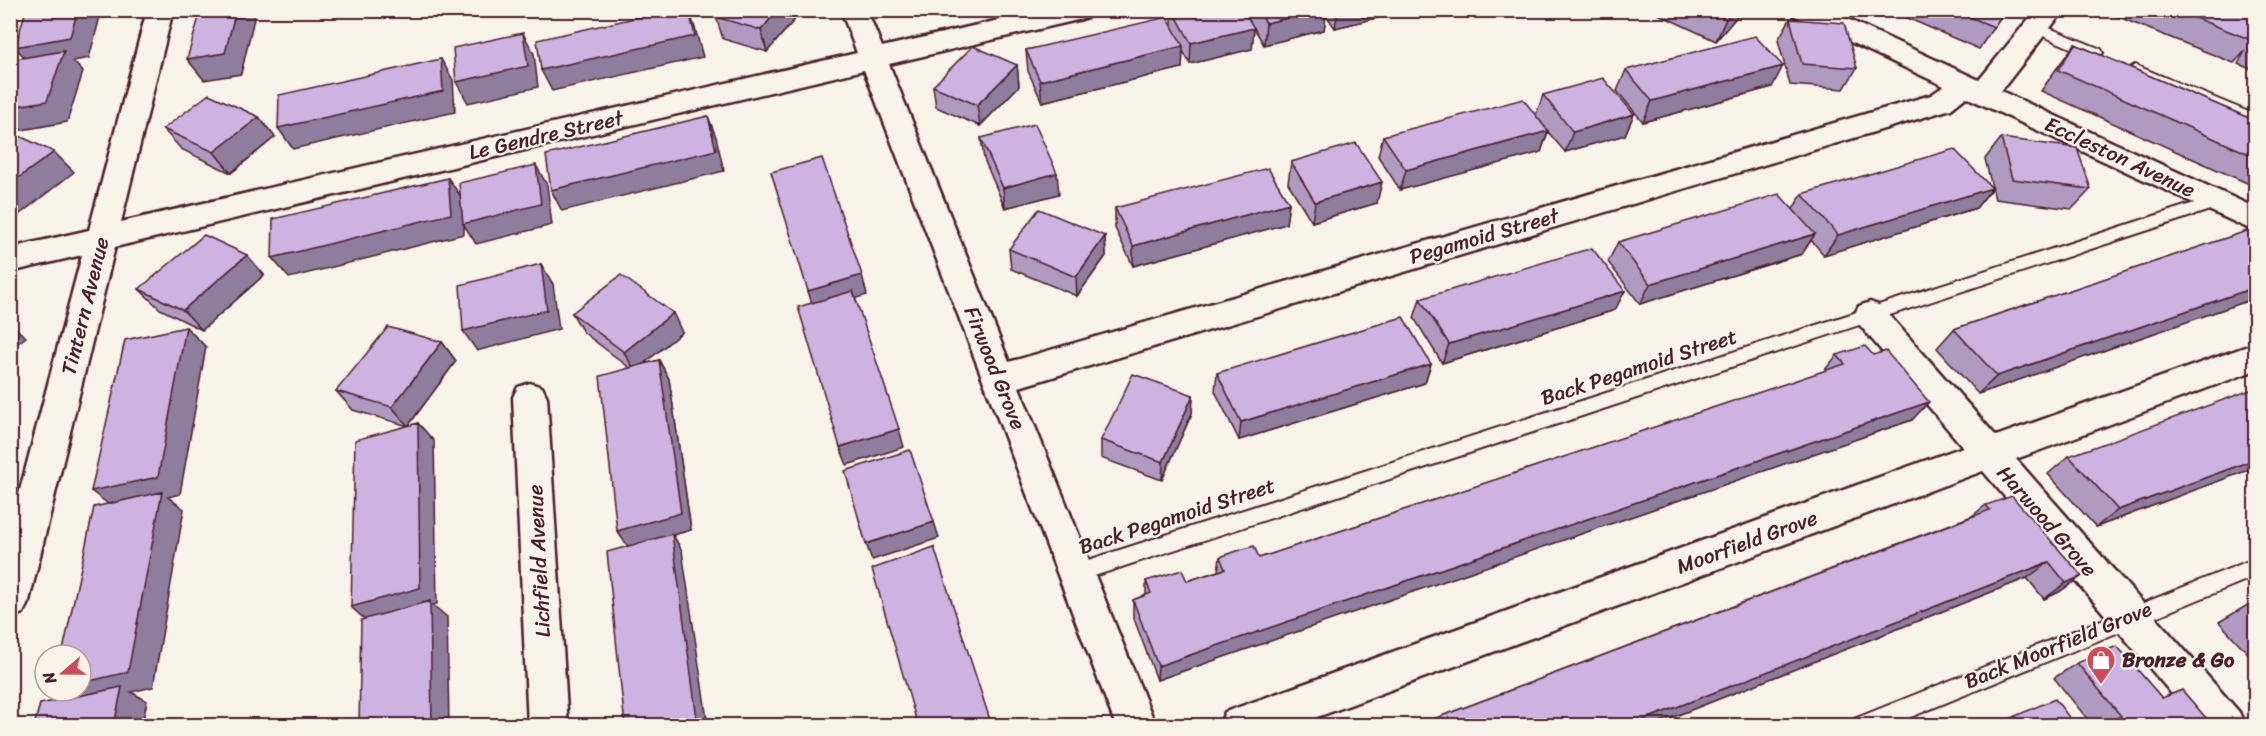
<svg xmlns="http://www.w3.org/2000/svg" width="2266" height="736" font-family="Sriracha,sans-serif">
<rect width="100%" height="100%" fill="#f7f3e8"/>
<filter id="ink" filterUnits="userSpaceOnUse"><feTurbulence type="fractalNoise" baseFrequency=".0167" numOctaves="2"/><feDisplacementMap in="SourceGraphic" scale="12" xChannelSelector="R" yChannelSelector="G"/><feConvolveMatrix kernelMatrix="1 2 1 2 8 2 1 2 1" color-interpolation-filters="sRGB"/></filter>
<g filter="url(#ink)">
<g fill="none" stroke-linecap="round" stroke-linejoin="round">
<g stroke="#4a1f2b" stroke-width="4">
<path id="service" d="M 2037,23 L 2101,49 L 2103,53 L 2096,58 L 2091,57 L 2032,31 L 2030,28 Z
M 2135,65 L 2256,115 L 2256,126 L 2130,74 L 2127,70 Z
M 2216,196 L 2222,198 L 2224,202 L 2222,206 L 1076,582 L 1069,579 L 1066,573 L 1069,567 L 1076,564 Z
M 2256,558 L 2256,576 L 1889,726 L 1851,726 L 1854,719 Z"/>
</g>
<g stroke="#4a1f2b" stroke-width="5">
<path id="minor" d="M 147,10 L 173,10 L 121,222 L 857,53 L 841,10 L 867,10 L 882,47 L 1042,10 L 1095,10 L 1091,16 L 1082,19 L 889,64 L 1009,362 L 1931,95 L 1944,86 L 1795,16 L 1791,10 L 1828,10 L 1979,80 L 2036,10 L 2064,10 L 2001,91 L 2256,208 L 2256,232 L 1966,97 L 1951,109 L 1019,387 L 1156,726 L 1116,726 L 864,70 L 115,247 L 29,601 L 23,613 L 10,618 L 10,528 L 82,255 L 10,272 L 10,248 L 89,230 Z
M 1870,302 L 1881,306 L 1996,436 L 2256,343 L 2256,370 L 2016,459 L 2239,712 L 2245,726 L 2199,726 L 1983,471 L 1293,726 L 1219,726 L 1225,712 L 1239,707 L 1963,447 L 1859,324 L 1854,315 L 1859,306 Z
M 530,383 L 542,387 L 547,397 L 568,726 L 528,726 L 513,397 L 518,387 Z"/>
</g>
<use href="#service" fill="#f7f3e8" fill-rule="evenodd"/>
<use href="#minor" fill="#f7f3e8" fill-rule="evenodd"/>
</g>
<path fill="#af9ac2" stroke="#4a1f2b" stroke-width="1.5" d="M 722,10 L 801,10 L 801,12 L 767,52 L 723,39 L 716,17 Z
M 1172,10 L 1244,12 L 1244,10 L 1394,10 L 1394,14 L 1335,28 L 1326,15 L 1324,30 L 1264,45 L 1254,28 L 1252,49 L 1190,64 L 1183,51 L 1182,68 L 1042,102 L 1028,71 L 1026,50 L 1172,26 Z
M 1657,10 L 1740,10 L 1738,15 L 1716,41 L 1656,13 Z
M 1889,10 L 2005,10 L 1979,49 Z
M 2113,10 L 2256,11 L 2256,71 L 2238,64 L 2245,51 L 2234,63 L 2111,14 Z
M 1790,19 L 1857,68 L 1844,89 L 1790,85 L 1778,40 Z
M 2075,44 L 2256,121 L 2256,187 L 2041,91 L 2059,65 Z
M 1017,65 L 1019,86 L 980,126 L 936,107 L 933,86 Z
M 1626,70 L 1772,87 L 1643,122 L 1617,91 Z
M 1543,95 L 1634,114 L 1625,135 L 1565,152 L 1548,132 L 1541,152 L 1400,190 L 1378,156 L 1383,136 L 1536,115 Z
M 163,129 L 275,137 L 231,173 L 181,149 Z
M 981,138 L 1059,194 L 1005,208 L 984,159 Z
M 2001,138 L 2091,189 L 2072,209 L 1995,199 L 1985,159 Z
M 1291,162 L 1377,203 L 1312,222 L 1288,183 Z
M 1992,188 L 1976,208 L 1824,255 L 1811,240 L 1802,254 L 1640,304 L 1608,262 L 1618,242 L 1793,209 L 1802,194 Z
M 1289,203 L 1286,224 L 1133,266 L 1115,228 L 1115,208 Z
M 2256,228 L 2256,298 L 1978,394 L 1937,348 L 1954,329 Z
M 1105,236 L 1106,256 L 1077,296 L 1011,269 L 1009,249 Z
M 247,255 L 264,275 L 202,330 L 160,309 L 139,289 Z
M 1420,299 L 1615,310 L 1442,363 L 1414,318 Z
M 572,313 L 682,332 L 643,364 L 659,360 L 669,379 L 691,530 L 673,535 L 682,551 L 628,546 L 630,368 L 583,332 Z
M 442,342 L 456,361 L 408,426 L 353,410 L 336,391 Z
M 1837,355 L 1912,420 L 1157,680 L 1133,616 L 1133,600 L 1146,595 L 1146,581 L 1187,581 L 1218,571 L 1220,557 L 1259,558 L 1307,542 L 1824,371 Z
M 1217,373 L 1425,383 L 1239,440 L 1215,391 Z
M 1193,395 L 1192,413 L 1162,480 L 1101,458 L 1101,440 Z
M 2069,456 L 2256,467 L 2096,527 L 2048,474 Z
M 1986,505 L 2082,576 L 2059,592 L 2044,599 L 2027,578 L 1650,726 L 1415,726 L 1972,516 Z
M 2256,600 L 2256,662 L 2219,622 Z
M 2077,663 L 2162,698 L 2213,726 L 2093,726 L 2054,678 Z
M 2015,716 L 2076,726 L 1999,726 Z"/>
<path fill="#8f7d9e" stroke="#4a1f2b" stroke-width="1.5" d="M 78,10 L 99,10 L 101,13 L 89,58 L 73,61 L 83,72 L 67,122 L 10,132 L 10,107 L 34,68 L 15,47 Z
M 236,10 L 256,10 L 241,74 L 204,80 L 187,59 Z
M 689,10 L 695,28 L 703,57 L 552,91 L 541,70 Z
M 778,10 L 801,10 L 801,12 L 767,52 L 761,30 Z
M 1321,10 L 1327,10 L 1324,30 L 1264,45 L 1266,23 Z
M 1338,10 L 1394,10 L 1394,14 L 1335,28 Z
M 1734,10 L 1740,10 L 1738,15 L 1716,41 L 1726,19 Z
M 1254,28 L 1252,49 L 1190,64 L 1191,43 Z
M 523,33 L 534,54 L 538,87 L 468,103 L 456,82 Z
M 1183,46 L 1182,68 L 1042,102 L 1040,81 Z
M 441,59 L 453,80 L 455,112 L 293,149 L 278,128 Z
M 1017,65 L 1019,86 L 980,126 L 977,105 Z
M 1783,66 L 1772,87 L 1643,122 L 1652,101 Z
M 1634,114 L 1625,135 L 1565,152 L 1573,132 Z
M 708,116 L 716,137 L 724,171 L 562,211 L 551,190 Z
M 259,117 L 275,137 L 231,173 L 214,152 Z
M 1548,131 L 1541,152 L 1400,190 L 1406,170 Z
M 54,152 L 74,172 L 11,221 L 10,184 Z
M 536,165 L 547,185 L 552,225 L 476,244 L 464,225 L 464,234 L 289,278 L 272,258 L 448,178 L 462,198 Z
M 1057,173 L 1059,194 L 1005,208 L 1003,188 Z
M 1382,182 L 1377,203 L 1312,222 L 1315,202 Z
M 1992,188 L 1976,208 L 1824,255 L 1838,235 Z
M 1289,203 L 1286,224 L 1133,266 L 1133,246 Z
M 1815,234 L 1802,254 L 1640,304 L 1650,284 Z
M 1105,236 L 1106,256 L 1077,296 L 1076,277 Z
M 247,255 L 264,275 L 202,330 L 183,310 Z
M 541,264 L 553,284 L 559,329 L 477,351 L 463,331 Z
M 862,275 L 867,295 L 814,310 L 808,291 Z
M 2256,287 L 2256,298 L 1978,394 L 1997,376 Z
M 1625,291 L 1615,310 L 1442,363 L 1449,344 Z
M 673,313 L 682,332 L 635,371 L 624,352 Z
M 10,324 L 26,337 L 10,349 Z
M 186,327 L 206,347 L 180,494 L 168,497 L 184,509 L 153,687 L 131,692 L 147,701 L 142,726 L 114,726 L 81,704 L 56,691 L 81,691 L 81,683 L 115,509 L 91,491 Z
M 442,342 L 456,361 L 408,426 L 392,407 Z
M 659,360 L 669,379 L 691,530 L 673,535 L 682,551 L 708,726 L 678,726 L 629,548 L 617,531 Z
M 1431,364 L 1425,383 L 1239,440 L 1241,422 Z
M 1193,395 L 1192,413 L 1162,480 L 1163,462 Z
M 1929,402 L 1912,420 L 1157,680 L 1158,666 Z
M 418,423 L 434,441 L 437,604 L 433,605 L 447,617 L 449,726 L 432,726 L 369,623 L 351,607 Z
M 899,429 L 904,447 L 847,465 L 840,447 Z
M 2256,459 L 2256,467 L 2096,527 L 2118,510 Z
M 934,522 L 939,538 L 872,560 L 866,544 Z
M 2049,562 L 2027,578 L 1650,726 L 1628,726 Z
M 2082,576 L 2059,592 L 2044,599 L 2066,583 Z"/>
<path fill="#ccb3e2" stroke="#4a1f2b" stroke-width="1.5" d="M 26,10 L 78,10 L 70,37 L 15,47 Z
M 201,10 L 236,10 L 225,53 L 187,59 Z
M 670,10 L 689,10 L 695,36 L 541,70 L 537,40 Z
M 722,10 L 778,10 L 761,30 L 716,17 Z
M 1173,10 L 1243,10 L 1254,28 L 1191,43 Z
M 1258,10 L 1321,10 L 1266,23 Z
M 1707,10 L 1734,10 L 1726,19 Z
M 1953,10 L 2005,10 L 1994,27 Z
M 2175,10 L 2255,10 L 2256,38 L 2254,41 Z
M 1167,17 L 1183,46 L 1040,81 L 1026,50 Z
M 1790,19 L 1844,23 L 1857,68 L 1802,64 Z
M 523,33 L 528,66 L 456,82 L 453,48 Z
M 1755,36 L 1783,66 L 1652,101 L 1626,70 Z
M 2075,44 L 2256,121 L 2256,157 L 2058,70 Z
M 973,46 L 1017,65 L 977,105 L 933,86 Z
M 64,51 L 47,101 L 10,107 L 10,60 Z
M 441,59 L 443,91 L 278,128 L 279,95 Z
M 1603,78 L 1634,114 L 1573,132 L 1543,95 Z
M 209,94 L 259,117 L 214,152 L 163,129 Z
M 1523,99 L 1548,131 L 1406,170 L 1383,136 Z
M 708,116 L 716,150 L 551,190 L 546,155 Z
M 1035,124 L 1057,173 L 1003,188 L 981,138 Z
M 15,134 L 54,152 L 10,184 L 10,138 Z
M 2001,138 L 2077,148 L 2091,189 L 2012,179 Z
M 1356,143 L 1382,182 L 1315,202 L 1291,162 Z
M 1954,149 L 1992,188 L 1838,235 L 1802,194 Z
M 822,158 L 862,275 L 808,291 L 771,172 Z
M 536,165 L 541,204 L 463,224 L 459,183 Z
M 1268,168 L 1289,203 L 1133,246 L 1115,208 Z
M 448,178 L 451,214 L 272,258 L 273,219 Z
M 1779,194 L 1815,234 L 1650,284 L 1618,242 Z
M 1039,209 L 1105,236 L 1076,277 L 1009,249 Z
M 2256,228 L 2256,287 L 1997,376 L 1954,329 Z
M 204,235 L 247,255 L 183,310 L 139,289 Z
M 1592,248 L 1625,291 L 1449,344 L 1420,299 Z
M 541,264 L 547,310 L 463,331 L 460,285 Z
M 621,275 L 673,313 L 624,352 L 572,313 Z
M 853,291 L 899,429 L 840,447 L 798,307 Z
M 1403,317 L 1431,364 L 1241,422 L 1217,373 Z
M 186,327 L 158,477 L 91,491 L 125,340 Z
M 388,327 L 442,342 L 392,407 L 336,391 Z
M 1865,346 L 1873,355 L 1886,351 L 1929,402 L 1158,666 L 1133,600 L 1151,593 L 1146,581 L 1182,570 L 1187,581 L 1225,569 L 1220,557 L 1237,551 L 1254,546 L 1259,558 L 1307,542 L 1845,364 L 1837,355 Z
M 659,360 L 681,513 L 617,531 L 600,376 Z
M 1133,374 L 1193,395 L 1163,462 L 1101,440 Z
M 2256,388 L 2256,459 L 2118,510 L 2069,456 Z
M 418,423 L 420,588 L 351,607 L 355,440 Z
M 910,450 L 934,522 L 866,544 L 845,471 Z
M 162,492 L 128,672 L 81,683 L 81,655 L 62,655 L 94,507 Z
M 2012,496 L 2082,576 L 2066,583 L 2049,562 L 1628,726 L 1415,726 L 1990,510 L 1986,505 Z
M 672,534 L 697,719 L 678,726 L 625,726 L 607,552 Z
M 934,547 L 992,726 L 918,726 L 872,569 Z
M 430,601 L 432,726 L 359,726 L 361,620 Z
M 2117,646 L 2162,698 L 2182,690 L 2213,726 L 2101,726 L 2121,716 L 2077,663 Z
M 122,687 L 114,726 L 34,726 L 40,704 Z
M 2055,699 L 2076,726 L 2023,726 L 2015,716 Z"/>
</g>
<defs>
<g id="shop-pin" transform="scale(1.5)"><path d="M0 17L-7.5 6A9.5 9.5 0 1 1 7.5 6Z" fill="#d1495b" stroke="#f7f3e8"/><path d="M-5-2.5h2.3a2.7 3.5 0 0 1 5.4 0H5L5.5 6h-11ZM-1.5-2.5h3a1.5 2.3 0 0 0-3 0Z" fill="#fff"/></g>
</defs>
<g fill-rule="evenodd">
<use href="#shop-pin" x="2101" y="660"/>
</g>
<g text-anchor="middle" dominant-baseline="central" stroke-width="4.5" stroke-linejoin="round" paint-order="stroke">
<g font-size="21" fill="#4a1f2b" stroke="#f7f3e8">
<text transform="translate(546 135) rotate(-13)">Le Gendre Street</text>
<text transform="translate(2120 157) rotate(25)">Eccleston Avenue</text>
<text transform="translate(1484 236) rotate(-16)">Pegamoid Street</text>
<text transform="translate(85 306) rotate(-76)">Tintern Avenue</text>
<text transform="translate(1639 367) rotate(-18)">Back Pegamoid Street</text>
<text transform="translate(995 368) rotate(68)">Firwood Grove</text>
<text transform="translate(1177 516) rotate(-18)">Back Pegamoid Street</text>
<text transform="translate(2047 521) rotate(49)">Harwood Grove</text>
<text transform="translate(1747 542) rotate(-20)">Moorfield Grove</text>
<text transform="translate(539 561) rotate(-93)">Lichfield Avenue</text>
<text transform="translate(2058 645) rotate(-22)">Back Moorfield Grove</text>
</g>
<g font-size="21" font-weight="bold" fill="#4a1f2b" stroke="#f7f3e8" text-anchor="start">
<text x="2122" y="660">Bronze &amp; Go</text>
</g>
</g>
<rect width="2266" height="736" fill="none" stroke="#f7f3e8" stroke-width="36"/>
<rect x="18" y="18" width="2230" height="700" fill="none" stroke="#4a1f2b" stroke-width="2" filter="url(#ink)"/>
<g transform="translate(63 673) rotate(250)"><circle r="28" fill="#f7f3e8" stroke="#b29e9c" stroke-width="1.5"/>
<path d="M0-4.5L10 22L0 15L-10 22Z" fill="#d1495b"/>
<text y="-9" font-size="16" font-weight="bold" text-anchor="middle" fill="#4a1f2b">N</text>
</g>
</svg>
